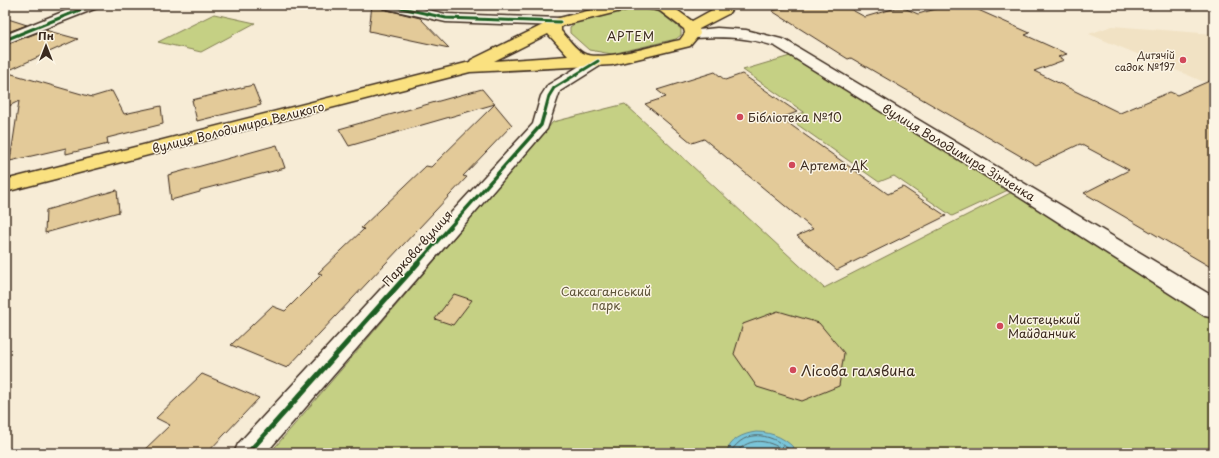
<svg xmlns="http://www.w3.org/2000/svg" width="1219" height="458" font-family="'Playpen Sans',sans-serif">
<rect width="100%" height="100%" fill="#f7ecd6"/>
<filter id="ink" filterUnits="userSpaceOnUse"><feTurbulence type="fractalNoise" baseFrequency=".025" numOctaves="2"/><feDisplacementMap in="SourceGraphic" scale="8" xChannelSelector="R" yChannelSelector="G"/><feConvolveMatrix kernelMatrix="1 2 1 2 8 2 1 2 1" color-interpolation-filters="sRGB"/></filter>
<g filter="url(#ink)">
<path fill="#f1e2c4" d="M 1112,26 L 1214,34 L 1214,86 L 1089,34 Z"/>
<path fill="#c5d084" stroke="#807d51" d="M 634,8 L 658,11 L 681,29 L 681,35 L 676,39 L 612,54 L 589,50 L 570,33 L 570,27 L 577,22 Z
M 214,14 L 255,23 L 201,52 L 158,42 Z
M 790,56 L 1008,190 L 952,216 L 894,176 L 879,182 L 788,118 L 804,112 L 743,70 Z
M 625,104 L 824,288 L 1020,188 L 1214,309 L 1214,453 L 270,453 L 553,122 Z"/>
<path fill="#7ac5d9" stroke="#61878e" d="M 756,432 C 773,432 788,439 798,453 L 726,453 C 731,439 742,434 756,432 Z"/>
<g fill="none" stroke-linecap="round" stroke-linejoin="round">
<path stroke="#546869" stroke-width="1" d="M 730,453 C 746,426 774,434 793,453
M 736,453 C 750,435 771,440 787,453"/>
</g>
<path fill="#e3ca99" stroke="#3b2a1e" d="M 372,5 L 380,5 L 383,9 L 420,18 L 449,48 L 369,31 Z
M 797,5 L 843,5 L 865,17 L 896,8 L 904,8 L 918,14 L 950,5 L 967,5 L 1030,33 L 1025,35 L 1067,54 L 1058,57 L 1064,60 L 1034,71 L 1120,113 L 1170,92 L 1177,95 L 1214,79 L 1214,269 L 1084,193 L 1129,170 L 1080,144 L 1036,165 L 851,58 L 848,59 L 772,11 Z
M 5,18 L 27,25 L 5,33 Z
M 45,30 L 78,39 L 5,72 L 5,45 Z
M 5,72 L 92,97 L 112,91 L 124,114 L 161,106 L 163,124 L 107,138 L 108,144 L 66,154 L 66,148 L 10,161 L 19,101 L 5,108 Z
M 715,72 L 725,80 L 742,74 L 797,112 L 781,118 L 888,194 L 903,187 L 946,216 L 837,270 L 797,236 L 813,229 L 704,139 L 692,143 L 645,104 L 666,97 L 657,90 Z
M 253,85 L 261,105 L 197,121 L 192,100 Z
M 482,89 L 512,125 L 463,176 L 467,177 L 287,368 L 231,345 L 272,306 L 285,311 L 322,274 L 318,273 L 364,229 L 361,228 L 426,166 L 431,167 L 495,104 L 349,146 L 339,129 Z
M 277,145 L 285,168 L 200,190 L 200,192 L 171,200 L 168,175 Z
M 117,190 L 119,212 L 45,233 L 46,210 Z
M 454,294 L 472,300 L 453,325 L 435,319 Z
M 778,311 L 819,323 L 844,353 L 839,386 L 802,401 L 757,387 L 734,354 L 743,324 Z
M 202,374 L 259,398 L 207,453 L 141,453 L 170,425 L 156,418 Z"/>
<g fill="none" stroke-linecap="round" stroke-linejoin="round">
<g stroke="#3b2a1e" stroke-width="3">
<path id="street" d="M 80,5 L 99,5 L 97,8 L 5,44 L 5,35 Z
M 381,5 L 406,5 L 446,14 L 560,18 L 565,19 L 567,22 L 565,25 L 560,26 L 446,22 L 383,8 Z
M 598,56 L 603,58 L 606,61 L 603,64 L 560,91 L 547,129 L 266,453 L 234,453 L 238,444 L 533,124 L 541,96 L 548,85 L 593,58 Z"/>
</g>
<g stroke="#3b2a1e" stroke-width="3">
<path id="secondary" d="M 717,28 L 746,30 L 785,40 L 1214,297 L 1214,318 L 1205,316 L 1013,193 L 775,46 C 747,37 722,36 693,38 L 688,37 L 686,34 L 688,31 Z"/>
</g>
<g stroke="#3b2a1e" stroke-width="3">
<path id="primary" d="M 611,5 L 635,5 L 633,8 L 565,25 L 561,27 L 561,31 C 568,38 575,49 583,53 C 600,63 659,44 680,40 L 685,33 L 684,29 L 660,11 L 647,8 L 645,5 L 670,5 L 692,21 L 721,5 L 735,5 L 728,14 L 699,29 L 700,34 L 690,46 L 612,65 L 470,72 L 5,192 L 5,180 L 470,62 L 471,60 L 555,19 ZM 548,34 L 568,56 L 494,61 Z"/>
</g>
<use href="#street" fill="#fcf5e5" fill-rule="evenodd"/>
<use href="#secondary" fill="#fcf5e5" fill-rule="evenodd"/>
<use href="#primary" fill="#fae180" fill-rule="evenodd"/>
<g stroke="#fcf5e5" stroke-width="5">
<path id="cycleway-far2" d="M 388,5 L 446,18 L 560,22
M 5,40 L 92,5
M 544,115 L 549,96 L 554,88 L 598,61"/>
</g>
<g stroke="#fcf5e5" stroke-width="6">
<path id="cycleway-far1" d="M 417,264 L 541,125 L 544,114"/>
</g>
<g stroke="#fcf5e5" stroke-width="8">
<path id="cycleway" d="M 248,453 L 418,263"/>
</g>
<use href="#cycleway-far2" stroke="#1b5e20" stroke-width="3"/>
<use href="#cycleway-far1" stroke="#1b5e20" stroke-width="3.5"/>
<use href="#cycleway" stroke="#1b5e20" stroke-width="5"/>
</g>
</g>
<g fill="#d1495b" stroke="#fcf5e5" stroke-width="1.5">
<circle cx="1183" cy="60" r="4"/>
<circle cx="740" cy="117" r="4"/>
<circle cx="792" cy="165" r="4"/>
<circle cx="1000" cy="326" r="4"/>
<circle cx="793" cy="370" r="4"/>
</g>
<g text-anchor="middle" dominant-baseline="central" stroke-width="3" stroke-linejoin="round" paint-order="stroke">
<g font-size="10" fill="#3b2a1e" stroke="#fcf5e5" text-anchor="end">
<text x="1175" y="54">Дитячій<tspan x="1175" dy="12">садок №197</tspan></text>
</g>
<g font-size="12" letter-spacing="1" fill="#3b2a1e" stroke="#fcf5e5">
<text x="631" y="36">АРТЕМ</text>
</g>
<g font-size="12" fill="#3b2a1e" stroke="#fcf5e5" text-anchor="start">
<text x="748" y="117">Бібліотека №10</text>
<text x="800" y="165">Артема ДК</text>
<text x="1008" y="319">Мистецький<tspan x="1008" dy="14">Майданчик</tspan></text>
</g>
<g font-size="12" fill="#3b2a1e" stroke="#fcf5e5">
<text transform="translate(238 127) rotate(-14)">вулиця Володимира Великого</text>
<text transform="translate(959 152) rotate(31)">вулиця Володимира Зінченка</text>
<text transform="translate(417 248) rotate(-48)">Паркова вулиця</text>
</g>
<g font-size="12" fill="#5e5438" stroke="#fcf5e5">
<text x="606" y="291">Саксаганський<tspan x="606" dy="14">парк</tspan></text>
</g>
<g font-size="14" fill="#3b2a1e" stroke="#fcf5e5" text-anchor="start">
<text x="801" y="370">Лісова галявина</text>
</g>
</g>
<rect width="1219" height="458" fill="none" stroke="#fcf5e5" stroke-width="20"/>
<rect x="10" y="10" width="1199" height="438" fill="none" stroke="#3b2a1e" stroke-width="1.5" filter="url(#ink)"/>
<g transform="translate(46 46)" stroke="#fcf5e5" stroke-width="3" paint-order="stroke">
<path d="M0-3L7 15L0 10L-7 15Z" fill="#3b2a1e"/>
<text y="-6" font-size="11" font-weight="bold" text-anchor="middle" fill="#3b2a1e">Пн</text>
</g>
</svg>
